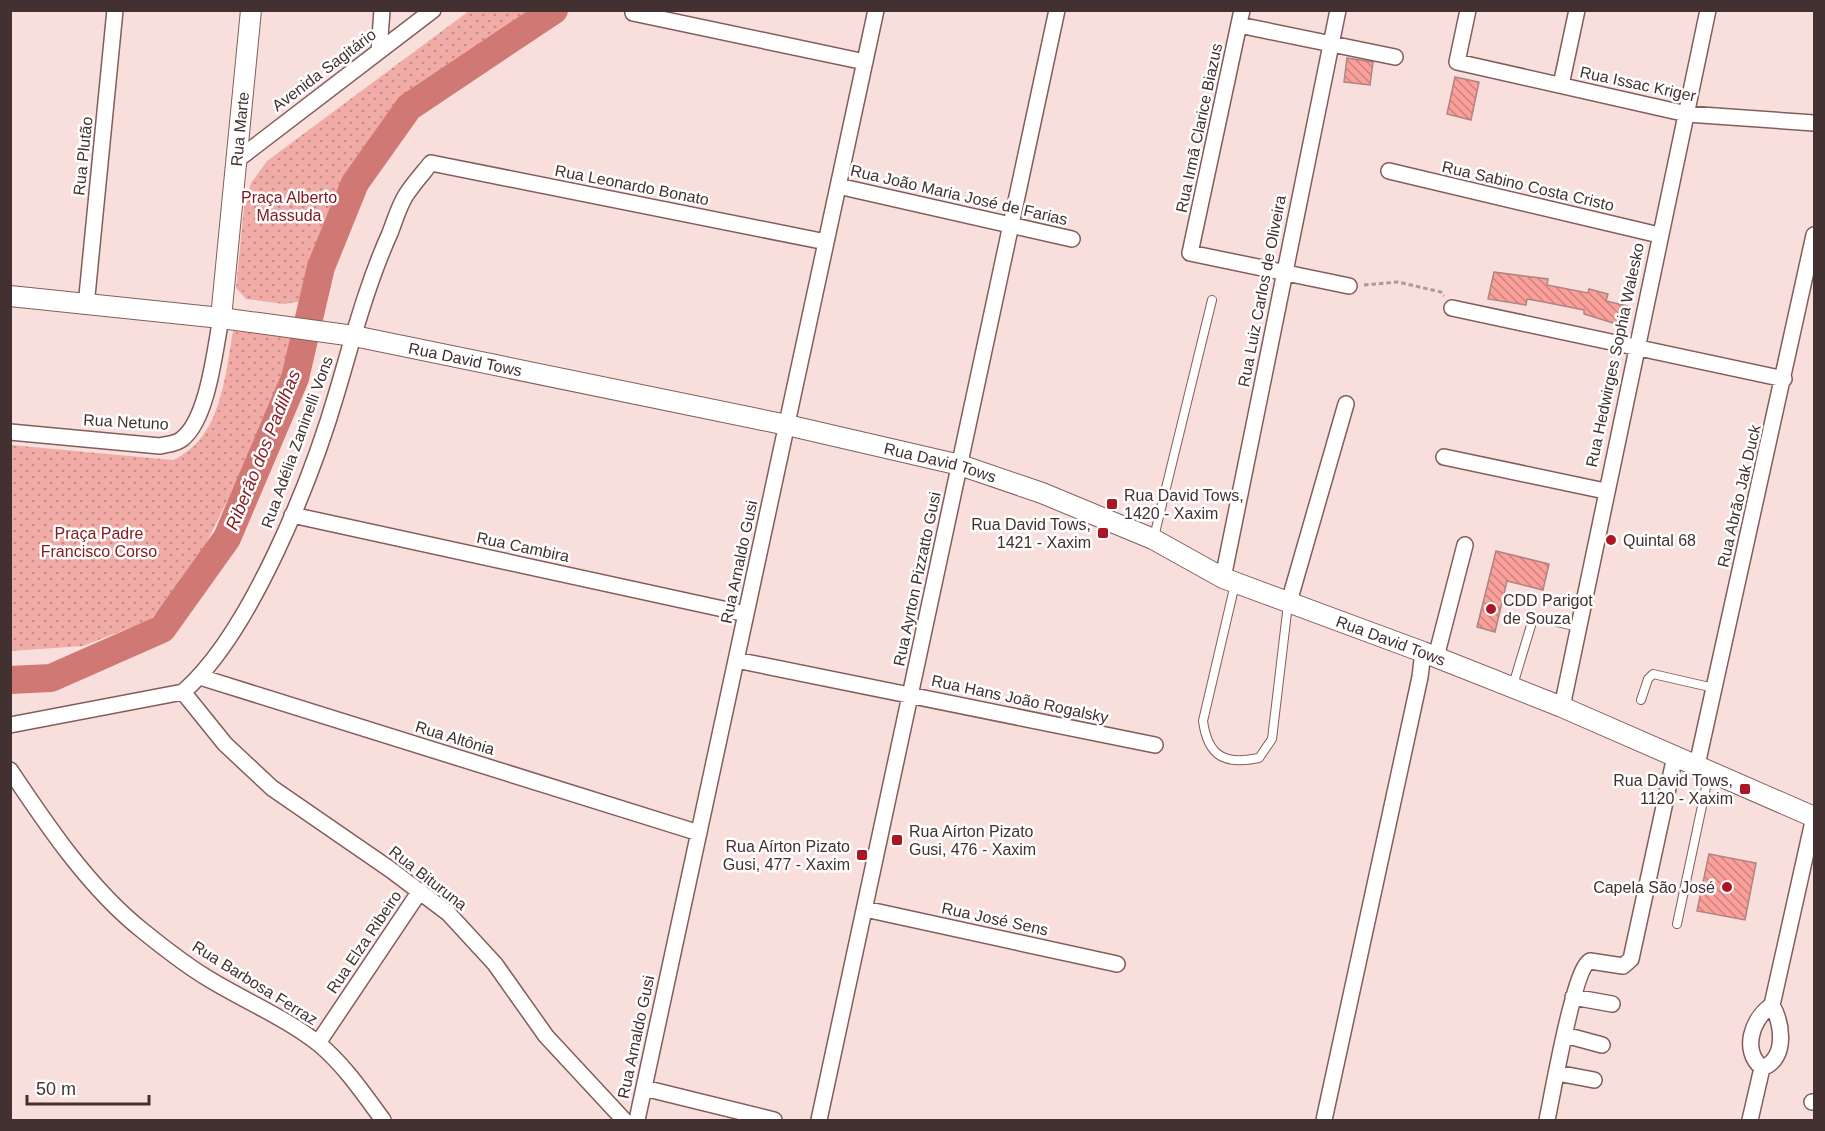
<svg xmlns="http://www.w3.org/2000/svg" width="1825" height="1131" font-family="Helvetica,sans-serif">
<defs>
<pattern id="park-dots" width="8" height="8" patternUnits="userSpaceOnUse" patternTransform="scale(1.5)"><rect width="8" height="8" fill="#f2aca7"/><path d="M2 2h.1M6 6h.1" fill="none" stroke="#c68d88" stroke-width="1.8" stroke-linecap="round"/></pattern>
<pattern id="building-back-hatch" width="6" height="6" patternUnits="userSpaceOnUse" patternTransform="scale(1.5)"><rect width="6" height="6" fill="#fa9f99"/><path d="M-1 5l2 2M0 0l6 6M5-1l2 2" fill="none" stroke="#cc827d"/></pattern>
</defs>
<rect width="100%" height="100%" fill="#f9dfdc"/>
<path fill="url(#park-dots)" d="M 469,11 L 542,11 L 414,94 L 384,125 L 351,170 L 324,242 L 298,302 L 284,304 L 246,299 L 236,288 L 244,207 L 251,183 L 267,161 Z
M 233,331 L 290,337 L 282,378 L 236,483 L 194,568 L 150,620 L 83,646 L 11,651 L 11,445 L 173,460 C 221,439 225,377 233,331 Z"/>
<g fill="none" stroke-linecap="round" stroke-linejoin="round">
<path stroke="#d07974" stroke-width="28" d="M 10,680 L 51,678 L 162,629 L 227,538 L 295,378 L 321,267 L 355,183 L 409,107 L 554,10"/>
</g>
<path fill="url(#building-back-hatch)" stroke="#ad8582" stroke-width="1.5" d="M 1347,58 L 1373,62 L 1370,85 L 1344,82 Z
M 1455,77 L 1479,82 L 1471,120 L 1447,114 Z
M 1494,272 L 1548,279 L 1547,285 L 1588,293 L 1589,289 L 1608,294 L 1606,301 L 1632,307 L 1626,327 L 1584,314 L 1584,310 L 1544,302 L 1527,299 L 1526,305 L 1488,299 Z
M 1496,551 L 1549,564 L 1543,590 L 1507,581 L 1495,632 L 1477,627 Z
M 1709,854 L 1756,863 L 1745,920 L 1697,911 Z"/>
<g fill="none" stroke-linecap="round" stroke-linejoin="round">
<g stroke="#835d5a" stroke-width="10">
<path id="service" d="M 1154,537 L 1212,300
M 1235,584 L 1203,721 C 1208,757 1225,765 1259,758 L 1272,739 L 1288,604
M 1513,685 L 1533,619 L 1540,618 L 1578,627
M 1641,700 L 1648,679 L 1653,674 L 1714,688
M 1677,924 L 1709,773"/>
</g>
<g stroke="#835d5a" stroke-width="18">
<path id="minor" d="M 1242,10 L 1190,253 L 1349,286
M 1468,10 L 1457,62 L 1687,114 L 1814,123
M 633,13 L 865,62
M 1239,25 L 1395,57
M 379,51 L 382,10
M 1561,85 L 1577,10
M 237,160 L 433,10
M 1389,171 L 1659,235
M 838,186 L 1072,239
M 86,306 L 115,10
M 1452,308 L 1784,379
M 10,432 L 160,446 C 168,444 176,444 182,439 C 208,419 215,349 221,318
M 1444,457 L 1605,491
M 292,515 L 746,614
M 1223,578 L 1338,10
M 1289,602 L 1346,404
M 1436,657 L 1465,545
M 736,660 L 1155,745
M 200,677 L 699,833
M 183,692 L 225,744 L 272,788 L 391,870 L 448,913 L 495,964 L 546,1036 L 624,1120
M 1562,707 L 1708,10
M 10,725 L 183,692 C 251,633 312,478 337,392 C 353,338 367,284 390,233 C 395,220 399,206 406,195 C 413,184 423,173 431,163 L 826,242
M 1697,765 L 1814,235
M 10,770 C 48,827 90,889 143,931 C 164,948 187,966 209,979 C 245,1001 286,1018 319,1044 C 345,1066 363,1093 383,1120
M 865,909 L 1117,964
M 1573,997 L 1612,1004
M 1772,1005 L 1814,817
M 1772,1005 C 1782,1023 1788,1059 1762,1068 C 1741,1050 1752,1019 1772,1005 Z
M 1565,1035 L 1602,1045
M 318,1043 L 420,891
M 1557,1073 L 1594,1080
M 644,1088 L 774,1120
M 1812,1102 L 1814,1102
M 637,1120 L 876,10
M 819,1120 L 1057,10
M 1324,1120 L 1420,677 L 1423,652
M 1547,1120 C 1552,1097 1574,968 1590,961 L 1623,966 L 1631,959 L 1675,756
M 1750,1120 L 1762,1068"/>
</g>
<g stroke="#835d5a" stroke-width="22">
<g id="tertiary">
<path id="s1" d="M 10,296 L 221,318 L 354,336 L 787,425 L 960,465 L 1042,493 L 1153,539 L 1223,578 L 1423,652 L 1562,707 L 1814,817"/>
<path id="s2" d="M 221,318 L 251,10"/>
</g>
</g>
<path stroke="#af9997" stroke-width="3" stroke-dasharray="4.5 3" stroke-linecap="butt" d="M 1364,285 L 1398,282 L 1441,292 L 1444,296"/>
<use href="#service" stroke="#fff" stroke-width="8"/>
<use href="#minor" stroke="#fff" stroke-width="15"/>
<use href="#tertiary" stroke="#fff" stroke-width="20"/>
</g>
<g fill="#ab1625" stroke="#fff" stroke-width="2">
<rect x="1106" y="498" width="12" height="12" rx="3"/>
<rect x="1097" y="527" width="12" height="12" rx="3"/>
<circle cx="1611" cy="540" r="6"/>
<circle cx="1491" cy="609" r="6"/>
<rect x="1739" y="783" width="12" height="12" rx="3"/>
<rect x="891" y="834" width="12" height="12" rx="3"/>
<rect x="856" y="849" width="12" height="12" rx="3"/>
<circle cx="1727" cy="887" r="6"/>
</g>
<g text-anchor="middle" dominant-baseline="central" stroke-width="5" stroke-linejoin="round" paint-order="stroke">
<g font-size="16" fill="#423130" stroke="#fff">
<text transform="translate(324 70) rotate(-37)">Avenida Sagitário</text>
<text transform="translate(1638 84) rotate(12)">Rua Issac Kriger</text>
<text transform="translate(1199 128) rotate(-78)">Rua Irmã Clarice Biazus</text>
<text stroke="none"><textPath href="#s2" startOffset="190">Rua Marte</textPath></text>
<text transform="translate(83 156) rotate(-84)">Rua Plutão</text>
<text transform="translate(632 185) rotate(11)">Rua Leonardo Bonato</text>
<text transform="translate(1528 186) rotate(13)">Rua Sabino Costa Cristo</text>
<text transform="translate(959 195) rotate(13)">Rua João Maria José de Farias</text>
<text transform="translate(1262 291) rotate(-79)">Rua Luiz Carlos de Oliveira</text>
<text transform="translate(1615 355) rotate(-78)">Rua Hedwirges Sophia Walesko</text>
<text stroke="none"><textPath href="#s1" startOffset="460">Rua David Tows</textPath></text>
<text transform="translate(126 422) rotate(3)">Rua Netuno</text>
<text transform="translate(297 442) rotate(-70)">Rua Adélia Zaninelli Vons</text>
<text stroke="none"><textPath href="#s1" startOffset="946">Rua David Tows</textPath></text>
<text transform="translate(1739 496) rotate(-77)">Rua Abrão Jak Duck</text>
<text transform="translate(523 547) rotate(12)">Rua Cambira</text>
<text transform="translate(739 562) rotate(-78)">Rua Arnaldo Gusi</text>
<text transform="translate(917 579) rotate(-78)">Rua Ayrton Pizzatto Gusi</text>
<text stroke="none"><textPath href="#s1" startOffset="1432">Rua David Tows</textPath></text>
<text transform="translate(1020 699) rotate(12)">Rua Hans João Rogalsky</text>
<text transform="translate(455 738) rotate(17)">Rua Altônia</text>
<text transform="translate(428 878) rotate(38)">Rua Bituruna</text>
<text transform="translate(995 919) rotate(12)">Rua José Sens</text>
<text transform="translate(364 942) rotate(-56)">Rua Elza Ribeiro</text>
<text transform="translate(255 983) rotate(32)">Rua Barbosa Ferraz</text>
<text transform="translate(636 1037) rotate(-78)">Rua Arnaldo Gusi</text>
</g>
<g font-size="16" fill="#831a20" stroke="#fff">
<text x="289" y="197">Praça Alberto<tspan x="289" dy="18">Massuda</tspan></text>
<text x="99" y="533">Praça Padre<tspan x="99" dy="18">Francisco Corso</tspan></text>
</g>
<g font-size="16" fill="#423130" stroke="#fff" text-anchor="start">
<text x="1124" y="495">Rua David Tows,<tspan x="1124" dy="18">1420 - Xaxim</tspan></text>
<text x="1091" y="524" text-anchor="end">Rua David Tows,<tspan x="1091" dy="18">1421 - Xaxim</tspan></text>
<text x="1623" y="540">Quintal 68</text>
<text x="1503" y="600">CDD Parigot<tspan x="1503" dy="18">de Souza</tspan></text>
<text x="1733" y="780" text-anchor="end">Rua David Tows,<tspan x="1733" dy="18">1120 - Xaxim</tspan></text>
<text x="909" y="831">Rua Aírton Pizato<tspan x="909" dy="18">Gusi, 476 - Xaxim</tspan></text>
<text x="850" y="846" text-anchor="end">Rua Aírton Pizato<tspan x="850" dy="18">Gusi, 477 - Xaxim</tspan></text>
<text x="1715" y="887" text-anchor="end">Capela São José</text>
</g>
<g font-size="18" font-style="italic" fill="#881f24" stroke="#fff">
<text transform="translate(263 450) rotate(-68)">Riberão dos Padilhas</text>
</g>
</g>
<rect width="1825" height="1131" fill="none" stroke="#423130" stroke-width="24"/>
<path d="M27 1095v9h122v-9" fill="none" stroke="#423130" stroke-width="3"/>
<text x="36" y="1095" font-size="18" fill="#423130" stroke="#ffffff" stroke-width="4.5" paint-order="stroke">50 m</text>
</svg>
